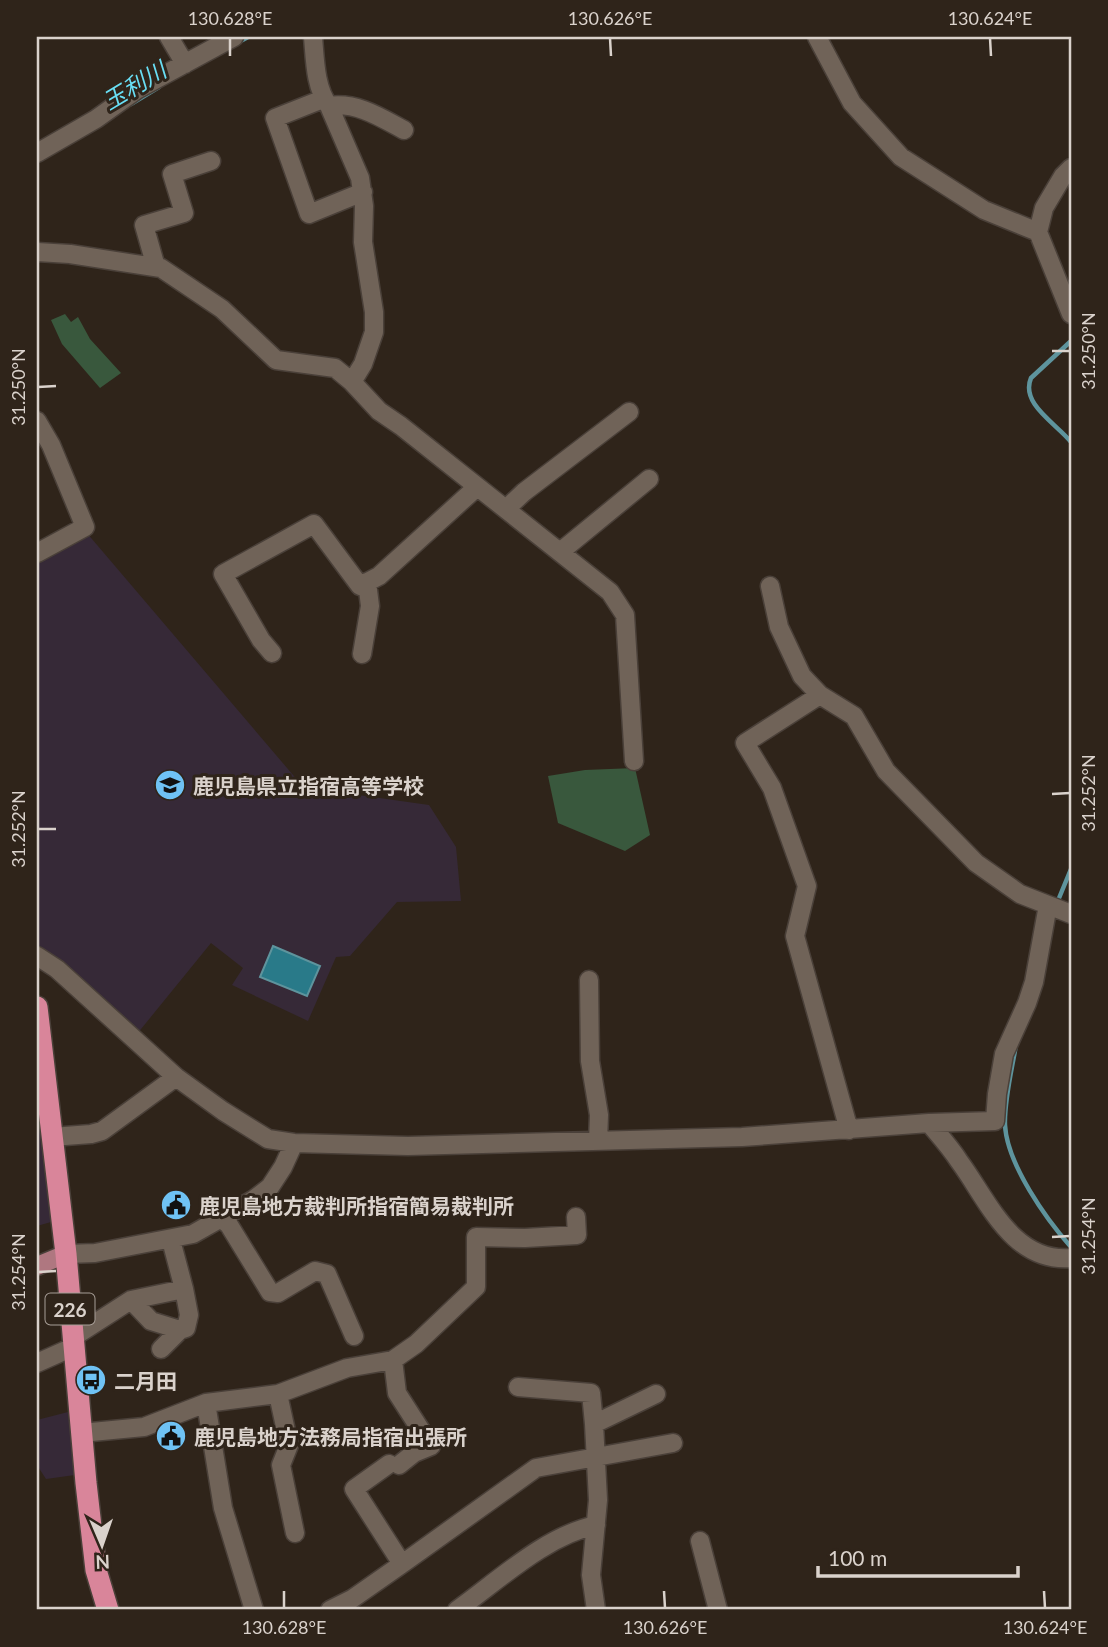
<svg xmlns="http://www.w3.org/2000/svg" width="1108" height="1647" font-family="Lato,'Noto Sans JP',sans-serif">
<rect width="100%" height="100%" fill="#2f241a"/>
<path fill="#362937" d="M 86,532 L 299,782 L 309,788 L 429,805 L 456,847 L 461,901 L 397,902 L 350,956 L 336,957 L 308,1021 L 232,985 L 243,968 L 211,943 L 137,1034 L 59,961 L 37,944 L 37,557 Z
M 37,1086 L 51,1222 L 37,1226 Z
M 68,1412 L 75,1475 L 46,1479 L 37,1465 L 37,1420 Z"/>
<path fill="#39583d" d="M 65,314 L 71,322 L 78,317 L 90,339 L 121,373 L 100,388 L 62,344 L 51,320 Z
M 635,768 L 650,835 L 625,851 L 558,823 L 548,776 L 585,770 Z"/>
<path fill="#297a89" stroke="#5e949d" stroke-width="2" d="M 273,946 L 320,966 L 307,996 L 260,977 Z"/>
<g fill="none" stroke-linecap="round" stroke-linejoin="round">
<path stroke="#5e949d" stroke-width="4.5" d="M 237,43 L 248,37
M 131,104 L 159,87
M 1071,341 L 1031,378 C 1020,404 1057,424 1071,442
M 1057,903 L 1071,869
M 1016,1045 C 1012,1069 1004,1101 1005,1125 C 1007,1164 1046,1219 1071,1247"/>
<g stroke="#4a4039" stroke-width="21">
<path id="minor" d="M 169,37 L 185,64
M 313,37 C 315,59 315,88 329,106 L 360,178 L 364,206 L 363,242 L 374,312 L 374,332 L 363,364 L 352,382
M 817,37 L 852,103 L 901,157 L 984,210 L 1038,232
M 323,99 L 275,118 L 309,214 L 363,192
M 329,106 C 357,102 380,117 404,130
M 37,153 L 96,119 L 138,89 L 234,37
M 1071,168 L 1063,176 L 1044,208 L 1038,232 L 1071,314
M 37,252 L 70,254 L 161,268 L 222,309 L 276,360 L 335,368 L 352,382 L 379,411 L 401,426 L 610,592 L 625,615 L 634,761
M 156,267 L 144,225 L 184,213 L 172,174 L 211,161
M 37,421 L 51,445 L 85,527 L 37,553
M 506,509 L 524,492 L 629,412
M 560,552 L 649,479
M 770,586 L 779,627 L 802,676 L 820,695 L 854,716 L 886,771 L 976,863 L 1020,894 L 1071,914
M 272,653 L 261,640 L 223,574 L 314,524 L 360,586 L 379,576 L 477,487
M 362,654 L 370,606 L 367,582
M 820,695 L 745,743 L 772,788 L 807,886 L 795,936 L 849,1130
M 37,956 L 57,969 L 176,1077 L 223,1111 L 268,1139 L 294,1143 L 408,1146 L 742,1137 L 929,1123 L 995,1121 L 997,1094 L 1004,1054 L 1027,1003 L 1034,982 L 1048,905
M 589,980 L 590,1061 L 599,1115 L 598,1141
M 929,1123 C 939,1135 950,1147 959,1161 C 988,1200 1012,1263 1071,1258
M 52,1137 L 91,1134 L 102,1131 L 176,1077
M 221,1218 L 229,1225 L 270,1292 L 278,1293 L 315,1271 L 327,1274 L 354,1336
M 66,1254 L 95,1253 L 193,1234 L 253,1200 L 270,1187 L 283,1167 L 294,1143
M 131,1300 L 151,1321 L 180,1330 L 186,1328 L 189,1315 L 184,1289
M 72,1338 L 131,1300 L 184,1289 L 171,1240
M 161,1349 L 180,1330
M 393,1360 L 397,1393 L 431,1446 L 414,1453 L 399,1465
M 37,1363 L 73,1347
M 518,1387 L 591,1393 L 594,1424 L 598,1500 L 591,1575 L 596,1610
M 278,1394 L 289,1445 L 281,1465 L 295,1533
M 206,1403 L 223,1508 L 254,1610
M 594,1424 L 656,1394
M 81,1433 L 144,1427 L 206,1403 L 278,1394 L 347,1368 L 393,1360 L 416,1344 L 476,1287 L 476,1237 L 525,1238 L 577,1235 L 576,1217
M 389,1464 L 354,1489 L 402,1564
M 700,1541 L 718,1610
M 330,1610 L 352,1599 L 402,1564 L 536,1468 L 673,1443
M 457,1610 C 499,1580 545,1536 596,1525"/>
</g>
<g stroke="#4a4039" stroke-width="21">
<path id="major" d="M 37,1266 L 66,1254"/>
</g>
<g stroke="#4a4039" stroke-width="24">
<path id="highway" d="M 37,1007 L 66,1254 L 86,1483 L 96,1570 L 108,1610"/>
</g>
<use href="#minor" stroke="#706358" stroke-width="18"/>
<use href="#major" stroke="#af7780" stroke-width="18"/>
<use href="#highway" stroke="#d9859a" stroke-width="21"/>
</g>
<path fill="none" stroke="#dad2cc" stroke-width="2.5" d="M 230,38 L 230,56M 610,38 L 611,56M 990,38 L 991,56M 1052,351 L 1070,351M 38,387 L 56,386M 1052,794 L 1070,793M 38,829 L 56,829M 1052,1237 L 1070,1236M 38,1272 L 56,1271M 284,1591 L 284,1608M 664,1591 L 665,1608M 1044,1591 L 1045,1608"/>
<defs>
<g id="school-disc" transform="scale(1.575)"><circle r="9.5" fill="#6fc2f4" stroke="#2f241a"/><path d="M0-5L7-2L0 1L-7-2ZM-4 1L0 2.5L4 1V4Q0 6-4 4Z" fill="#111"/></g>
<g id="civic-disc" transform="scale(1.575)"><circle r="9.5" fill="#6fc2f4" stroke="#2f241a"/><path d="M-.6-6.5H3V-4.5H.6V-3L4-1V1h2V6H-6V1h2V-1L-.6-3ZM-1.2 2.5V6h2.4V2.5Z" fill="#111"/></g>
<g id="bus-disc" transform="scale(1.575)"><circle r="9.5" fill="#6fc2f4" stroke="#2f241a"/><path d="M-5-6H5V4H4V6H2V4H-2V6H-4V4H-5ZM-3.5-4V0h7V-4ZM-3.5 1.2v1.5H-2V1.2ZM2 1.2v1.5H3.5V1.2Z" fill="#111"/></g>
</defs>
<g fill-rule="evenodd">
<use href="#school-disc" x="170" y="785"/>
<use href="#civic-disc" x="176" y="1205"/>
<use href="#bus-disc" x="91" y="1380"/>
<use href="#civic-disc" x="171" y="1436"/>
</g>
<g text-anchor="middle" dominant-baseline="central" stroke-width="6" stroke-linejoin="round" paint-order="stroke">
<rect fill="#2f241a" stroke="#a79e97" stroke-width="2" x="45.5" y="1293.5" width="49" height="31" rx="5"/>
<g font-size="19" font-weight="bold" fill="#dad2cc">
<text x="70" y="1309">226</text>
</g>
<g font-size="21" font-weight="bold" fill="#dad2cc" stroke="#2f241a" text-anchor="start">
<text x="193" y="785">鹿児島県立指宿高等学校</text>
<text x="199" y="1205">鹿児島地方裁判所指宿簡易裁判所</text>
<text x="114" y="1380">二月田</text>
<text x="194" y="1436">鹿児島地方法務局指宿出張所</text>
</g>
<g font-size="23" font-style="italic" fill="#69dff5" stroke="#2f241a">
<text transform="translate(134 85) rotate(-31)">玉利川</text>
</g>
</g>
<rect width="1108" height="1647" fill="none" stroke="#2f241a" stroke-width="77"/>
<g transform="translate(102 1545) rotate(178)" stroke="#2f241a" stroke-width="5" paint-order="stroke">
<path d="M0-5L12 26L0 18L-12 26Z" fill="#dad2cc"/>
<text y="-10" font-size="19" font-weight="bold" text-anchor="middle" fill="#dad2cc">N</text>
</g>
<path d="M818 1566v10h200v-10" fill="none" stroke="#dad2cc" stroke-width="3.5"/>
<text x="828" y="1566" font-size="21" fill="#dad2cc" stroke="#2f241a" stroke-width="5" paint-order="stroke">100 m</text>
<rect x="38" y="38" width="1032" height="1570" fill="none" stroke="#dad2cc" stroke-width="2.5"/>
<g font-size="18" text-anchor="middle" fill="#dad2cc">
<text x="230" y="25">130.628°E</text>
<text x="610" y="25">130.626°E</text>
<text x="990" y="25">130.624°E</text>
<text transform="translate(1089 351) rotate(-90)" y="6">31.250°N</text>
<text transform="translate(19 387) rotate(-90)" y="6">31.250°N</text>
<text transform="translate(1089 793) rotate(-90)" y="6">31.252°N</text>
<text transform="translate(19 829) rotate(-90)" y="6">31.252°N</text>
<text transform="translate(1089 1236) rotate(-90)" y="6">31.254°N</text>
<text transform="translate(19 1272) rotate(-90)" y="6">31.254°N</text>
<text x="284" y="1634">130.628°E</text>
<text x="665" y="1634">130.626°E</text>
<text x="1045" y="1634">130.624°E</text>
</g>
</svg>
